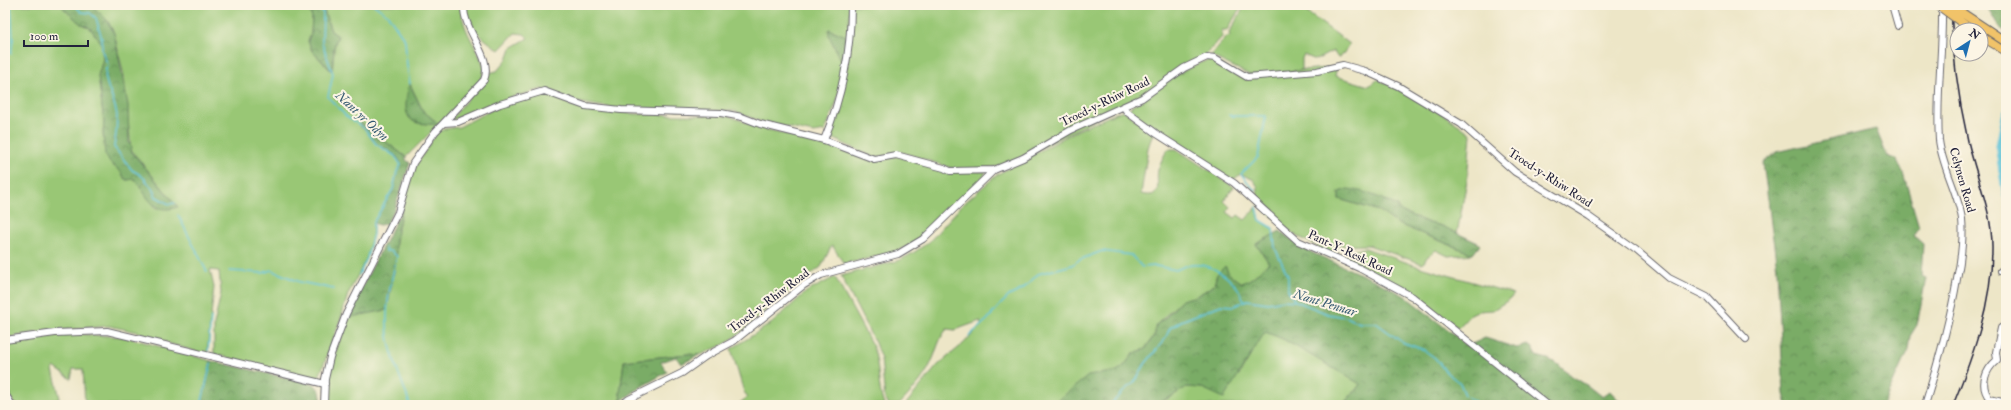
<svg xmlns="http://www.w3.org/2000/svg" width="2011" height="410" font-family="'IM FELL Double Pica',serif">
<defs>
<pattern id="forest-crowns" width="20" height="18" patternUnits="userSpaceOnUse"><rect width="20" height="18" fill="#7aac66"/><path d="M2 6a3 3 0 1 1 6 0M12 15a3 3 0 1 1 6 0" fill="none" stroke="#648c55"/></pattern>
</defs>
<rect width="100%" height="100%" fill="#fcf5e5"/>
<filter id="ink" filterUnits="userSpaceOnUse"><feTurbulence type="fractalNoise" baseFrequency=".025" numOctaves="2"/><feDisplacementMap in="SourceGraphic" scale="8" xChannelSelector="R" yChannelSelector="G"/><feConvolveMatrix kernelMatrix="1 2 1 2 8 2 1 2 1" color-interpolation-filters="sRGB"/></filter>
<filter id="wash" filterUnits="userSpaceOnUse"><feTurbulence type="fractalNoise" baseFrequency=".012" numOctaves="4" result="noise"/><feDisplacementMap in="SourceGraphic" scale="16" xChannelSelector="R" yChannelSelector="G"/><feGaussianBlur stdDeviation="0.9" result="paint"/><feColorMatrix in="noise" values="0 0 0 0 0 0 0 0 0 0 0 0 0 0 0 0 0 1.4 0 .05"/><feComposite in="paint" operator="in"/></filter>
<g filter="url(#wash)">
<rect width="100%" height="100%" fill="#ede6c7"/>
<path fill="#99c775" stroke="#5e7458" d="M 5,5 L 60,5 L 81,24 L 89,27 L 101,42 L 103,59 L 98,76 L 104,122 L 103,134 L 110,163 L 120,171 L 126,180 L 135,179 L 156,208 L 178,207 L 131,150 L 124,76 L 114,33 L 107,20 L 92,5 L 307,5 L 312,18 L 311,33 L 308,41 L 312,51 L 331,71 C 335,59 332,47 338,36 L 331,31 L 324,11 L 325,5 L 462,5 C 459,27 479,49 485,69 L 481,80 L 439,124 L 423,111 L 410,84 L 418,123 L 438,125 L 406,157 L 361,123 L 359,126 C 367,129 369,136 375,142 C 382,151 398,152 401,165 L 397,171 L 393,189 L 373,223 L 373,234 L 367,258 L 348,294 L 341,318 L 319,377 L 312,379 L 214,354 L 214,325 L 221,293 L 219,271 L 210,270 L 214,287 L 207,355 L 171,344 L 138,332 L 109,326 L 40,332 L 5,338 Z
M 466,5 L 850,5 L 848,37 L 829,29 L 828,30 L 844,66 L 837,101 L 825,131 L 814,133 L 762,122 L 734,111 L 612,108 L 576,102 L 542,89 L 512,97 L 450,121 L 488,73 L 497,71 L 507,59 L 511,48 L 528,38 L 524,34 L 515,33 L 499,50 C 483,38 465,27 466,5 Z
M 853,5 L 1242,5 L 1227,30 L 1222,30 L 1222,37 L 1203,57 L 1153,90 L 1005,166 L 958,170 L 901,152 L 875,158 L 828,136 L 843,96 Z
M 1245,5 L 1289,5 L 1305,11 L 1350,44 L 1340,58 L 1338,58 L 1333,51 L 1316,60 L 1304,55 L 1302,58 L 1302,70 L 1250,75 L 1211,56 L 1225,38 L 1230,36 L 1229,33 Z
M 1208,60 L 1215,61 L 1240,76 L 1337,67 L 1335,76 L 1369,86 L 1377,79 C 1410,94 1443,112 1471,134 L 1467,180 L 1457,234 L 1442,226 L 1429,223 L 1398,210 L 1384,200 L 1344,190 L 1340,192 L 1339,199 L 1379,211 L 1398,224 L 1473,254 L 1448,256 L 1436,250 L 1427,257 L 1423,264 L 1368,245 L 1338,246 L 1337,256 L 1299,237 L 1284,227 L 1259,204 L 1257,196 L 1258,188 L 1254,180 L 1241,174 L 1233,180 L 1167,138 L 1129,110 L 1132,106 C 1158,92 1179,69 1208,60 Z
M 539,94 L 547,94 L 568,102 L 569,105 L 636,114 L 729,116 L 761,128 L 823,143 L 875,161 L 897,156 L 944,169 L 986,172 L 983,177 L 916,242 L 896,252 L 844,264 L 832,245 L 821,267 L 773,303 L 741,332 L 727,343 L 700,355 L 687,354 L 624,361 L 620,393 L 621,401 L 616,405 L 329,405 L 329,374 L 346,318 L 389,301 L 388,296 L 396,257 L 395,249 L 399,222 L 413,170 L 436,134 L 444,129 L 459,127 L 499,106 Z
M 1123,110 L 1153,133 L 1148,148 L 1141,194 C 1165,199 1155,184 1158,170 C 1160,163 1164,155 1168,149 L 1176,149 L 1234,187 L 1224,201 L 1230,207 L 1227,212 L 1235,218 L 1238,215 L 1245,220 L 1257,207 L 1260,220 L 1273,228 L 1274,235 L 1256,244 L 1269,263 C 1259,270 1253,281 1241,283 L 1229,274 L 1225,266 L 1217,274 L 1214,285 L 1197,296 L 1182,300 L 1156,325 L 1155,334 L 1145,349 L 1134,353 L 1123,367 L 1117,371 L 1088,377 L 1052,405 L 905,405 L 938,365 L 963,344 L 981,325 L 980,321 L 955,330 L 947,329 C 938,339 937,351 931,363 C 924,379 911,392 899,405 L 889,405 L 885,399 L 881,359 L 875,343 L 841,276 L 900,260 L 913,253 L 929,242 L 962,205 L 998,174 L 1076,131 Z
M 1365,248 L 1420,267 L 1514,294 L 1510,299 L 1493,310 L 1479,311 L 1469,316 L 1458,328 C 1418,297 1389,276 1342,257 L 1345,252 Z
M 835,277 L 873,347 C 880,366 877,386 884,405 L 730,405 L 738,404 L 748,397 L 744,392 L 731,349 L 772,323 L 806,292 Z
M 1265,331 L 1283,339 L 1361,384 L 1342,405 L 1157,405 L 1187,387 L 1202,388 L 1239,375 Z
M 75,334 L 126,337 L 211,361 L 201,405 L 85,405 L 83,369 L 73,369 L 71,379 L 54,367 L 53,370 L 60,398 L 45,405 L 15,405 L 5,390 L 5,342 L 34,338 L 36,341 L 41,337 Z"/>
<path fill="url(#forest-crowns)" stroke="#4e6750" d="M 60,5 L 92,5 L 107,20 L 114,33 L 128,105 L 129,143 L 132,147 L 131,151 L 178,207 C 152,215 149,198 135,179 L 126,180 L 120,171 L 110,163 L 105,154 L 103,134 L 104,122 L 98,76 L 103,59 L 101,42 L 89,27 L 81,24 Z
M 307,5 L 325,5 L 324,11 L 331,31 L 338,36 C 332,46 334,60 332,71 L 312,51 L 308,41 L 311,33 L 312,18 Z
M 1986,5 L 2006,5 L 2006,32 L 1999,27 Z
M 829,29 L 848,37 L 844,66 L 829,36 Z
M 409,83 L 423,111 L 439,124 L 438,125 C 431,124 424,124 418,123 C 400,119 407,96 409,83 Z
M 361,123 L 406,157 L 406,160 L 410,163 L 394,210 L 386,224 L 379,225 L 373,223 L 393,189 L 397,171 L 401,165 C 398,152 382,150 374,142 C 369,136 367,129 359,126 Z
M 1876,129 L 1887,156 L 1895,159 L 1902,169 L 1919,227 L 1914,236 L 1923,244 L 1921,276 L 1926,278 L 1917,325 L 1910,336 L 1908,350 L 1883,405 L 1787,405 L 1784,394 L 1777,269 L 1763,162 L 1777,152 Z
M 1347,189 C 1365,190 1382,199 1398,206 L 1398,210 L 1429,223 L 1442,226 L 1478,243 L 1480,245 L 1473,254 L 1398,224 L 1379,211 L 1339,199 L 1339,192 Z
M 402,209 C 399,224 393,241 397,256 L 387,310 L 346,318 Z
M 1280,231 L 1306,250 L 1374,280 L 1405,296 L 1468,346 L 1485,338 L 1517,348 L 1528,345 L 1532,348 L 1536,356 L 1548,359 L 1559,365 L 1567,373 L 1588,386 L 1602,397 L 1610,391 L 1623,405 L 1342,405 L 1354,393 L 1360,384 L 1283,339 L 1265,332 L 1224,398 L 1202,388 L 1187,387 L 1157,405 L 1052,405 L 1088,376 L 1117,371 L 1123,367 L 1134,353 L 1145,349 L 1155,334 L 1156,325 L 1165,318 L 1182,300 L 1197,296 L 1214,285 L 1217,274 L 1225,266 L 1229,274 L 1241,283 C 1253,281 1259,270 1269,263 L 1256,244 Z
M 687,354 L 700,355 L 681,364 L 676,357 L 661,362 L 667,372 L 641,387 L 621,401 L 620,393 L 624,361 Z
M 211,361 L 314,384 L 320,391 L 322,405 L 201,405 Z"/>
<g fill="none" stroke-linecap="round" stroke-linejoin="round">
<path stroke="#5bc2d8" stroke-width="1.5" d="M 11,5 L 13,39 L 11,54
M 75,5 L 81,12 L 90,13 L 96,18 L 102,39 L 102,51 L 108,65 C 99,77 116,100 117,116 C 117,126 116,137 114,147 L 132,170 L 139,174 L 144,178 L 155,192 L 155,196 L 169,204 L 175,203
M 319,5 L 323,13 L 322,43 L 333,74 L 328,97 L 346,116 L 365,129 L 376,144 L 395,156 L 401,165 L 397,171 L 393,189 L 373,223 L 373,234 L 367,258 L 359,275
M 374,5 L 388,15 L 405,40 L 407,66 L 410,84
M 5,71 L 9,64 L 8,61
M 1229,114 L 1233,116 L 1266,116 L 1258,157 L 1241,174 L 1255,191
M 1257,207 L 1260,220 L 1273,228 L 1275,248 L 1288,276 L 1288,290 L 1295,301
M 178,215 L 207,272
M 385,248 L 386,251 L 390,251 L 397,256 C 391,283 384,308 388,335 C 391,359 403,382 410,405
M 229,271 L 263,273 L 271,270 L 300,282 L 334,289
M 969,336 L 987,320 L 1001,304 L 1009,296 L 1023,289 L 1038,274 L 1072,265 L 1079,260 L 1102,251 L 1131,255 L 1142,267 L 1156,266 L 1176,270 C 1199,258 1219,268 1235,285 C 1240,289 1240,296 1245,301
M 208,351 L 211,317
M 201,405 L 211,363
M 1101,405 L 1112,403 L 1128,387 L 1134,383 L 1145,364 L 1165,339 L 1170,328 L 1181,321 L 1221,305 L 1234,306 L 1247,300 L 1268,303 L 1283,300 L 1296,301 L 1328,314 L 1346,317 L 1360,323 L 1376,323 L 1402,342 L 1424,350 L 1435,358 L 1447,373 L 1460,383 L 1465,395 L 1480,405 L 1485,405"/>
<path stroke="#5bc2d8" stroke-width="8" d="M 2006,114 L 1999,148 L 2006,194"/>
</g>
</g>
<g filter="url(#ink)">
<g fill="none" stroke-linecap="round" stroke-linejoin="round">
<g stroke="#69676c" stroke-width="8">
<path id="minor" d="M 1892,5 L 1898,26
M 1124,107 L 1127,112 L 1157,134 L 1234,183 L 1298,241 L 1359,268 L 1413,297 L 1548,405
M 444,123 L 458,122 L 500,104 L 544,91 L 585,106 L 621,110 L 721,113 L 742,117 L 760,124 L 824,140 L 874,159 L 896,155 L 944,168 L 950,171 L 994,170
M 824,140 C 842,97 851,51 851,5
M 2005,259 L 2006,261
M 2001,271 L 2006,270
M 5,340 L 55,333 L 107,331 L 325,384
M 5,394 L 12,405
M 1990,399 L 2006,403
M 324,405 L 325,379 L 330,357 L 346,314 L 398,212 L 413,163 L 435,132 L 484,80 C 494,57 462,30 464,5
M 621,405 L 629,399 L 682,373 L 706,356 L 734,341 L 804,285 L 821,275 L 898,254 L 923,239 L 994,170 L 1023,158 L 1071,130 L 1142,98 L 1184,68 L 1207,57 L 1215,58 L 1247,77 L 1317,71 L 1343,65 L 1365,71 L 1398,86 L 1461,124 L 1515,172 L 1588,216 L 1636,250 L 1669,278 L 1707,297 L 1746,339
M 1925,405 C 1938,363 1950,322 1957,279 C 1961,259 1964,239 1962,219 C 1958,192 1942,167 1939,140 C 1936,96 1943,51 1942,7
M 1987,405 L 1990,399 C 1979,386 1985,370 1997,360 L 1996,352 L 2001,328 L 2006,325"/>
</g>
<g stroke="#69676c" stroke-width="10">
<path id="major" d="M 1981,36 L 2006,51"/>
</g>
<use href="#minor" stroke="#fff" stroke-width="6"/>
<use href="#major" stroke="#f1c369" stroke-width="8"/>
<path stroke="#22223b" stroke-width="1.5" d="M 1951,5 C 1952,50 1958,97 1968,141 C 1976,177 1993,212 1992,250 C 1992,304 1973,356 1953,405"/>
<g stroke="#69676c" stroke-width="10" stroke-linecap="butt">
<path id="major-bridge" d="M 1938,5 L 1972,30
M 1950,5 L 2006,42"/>
</g>
<use href="#major-bridge" stroke="#f1c369" stroke-width="8"/>
</g>
</g>
<g text-anchor="middle" dominant-baseline="central" stroke-width="4" stroke-linejoin="round" paint-order="stroke">
<g font-size="12" fill="#22223b" stroke="#fcf5e5">
<text transform="translate(1105 102) rotate(-26)">Troed-y-Rhiw Road</text>
<text transform="translate(1550 178) rotate(33)">Troed-y-Rhiw Road</text>
<text transform="translate(1962 180) rotate(74)">Celynen Road</text>
<text transform="translate(1350 253) rotate(25)">Pant-Y-Resk Road</text>
<text transform="translate(769 301) rotate(-37)">Troed-y-Rhiw Road</text>
</g>
<g font-size="13" font-style="italic" fill="#365a72" stroke="#fcf5e5">
<text transform="translate(362 116) rotate(43)">Nant yr Odyn</text>
<text transform="translate(1325 303) rotate(17)">Nant Pennar</text>
</g>
</g>
<rect width="2011" height="410" fill="none" stroke="#fcf5e5" stroke-width="20"/>
<g transform="translate(1969 42) rotate(36)"><circle r="19" fill="#fcf5e5" stroke="#a5a1a1"/>
<path d="M0-3L7 15L0 10L-7 15Z" fill="#1f6fb2"/>
<text y="-6" font-size="11" font-weight="bold" text-anchor="middle" fill="#22223b">N</text>
</g>
<path d="M24 40v6h64v-6" fill="none" stroke="#22223b" stroke-width="2"/>
<text x="30" y="40" font-size="12" fill="#22223b" stroke="#fcf5e5" stroke-width="3" paint-order="stroke">100 m</text>
</svg>
